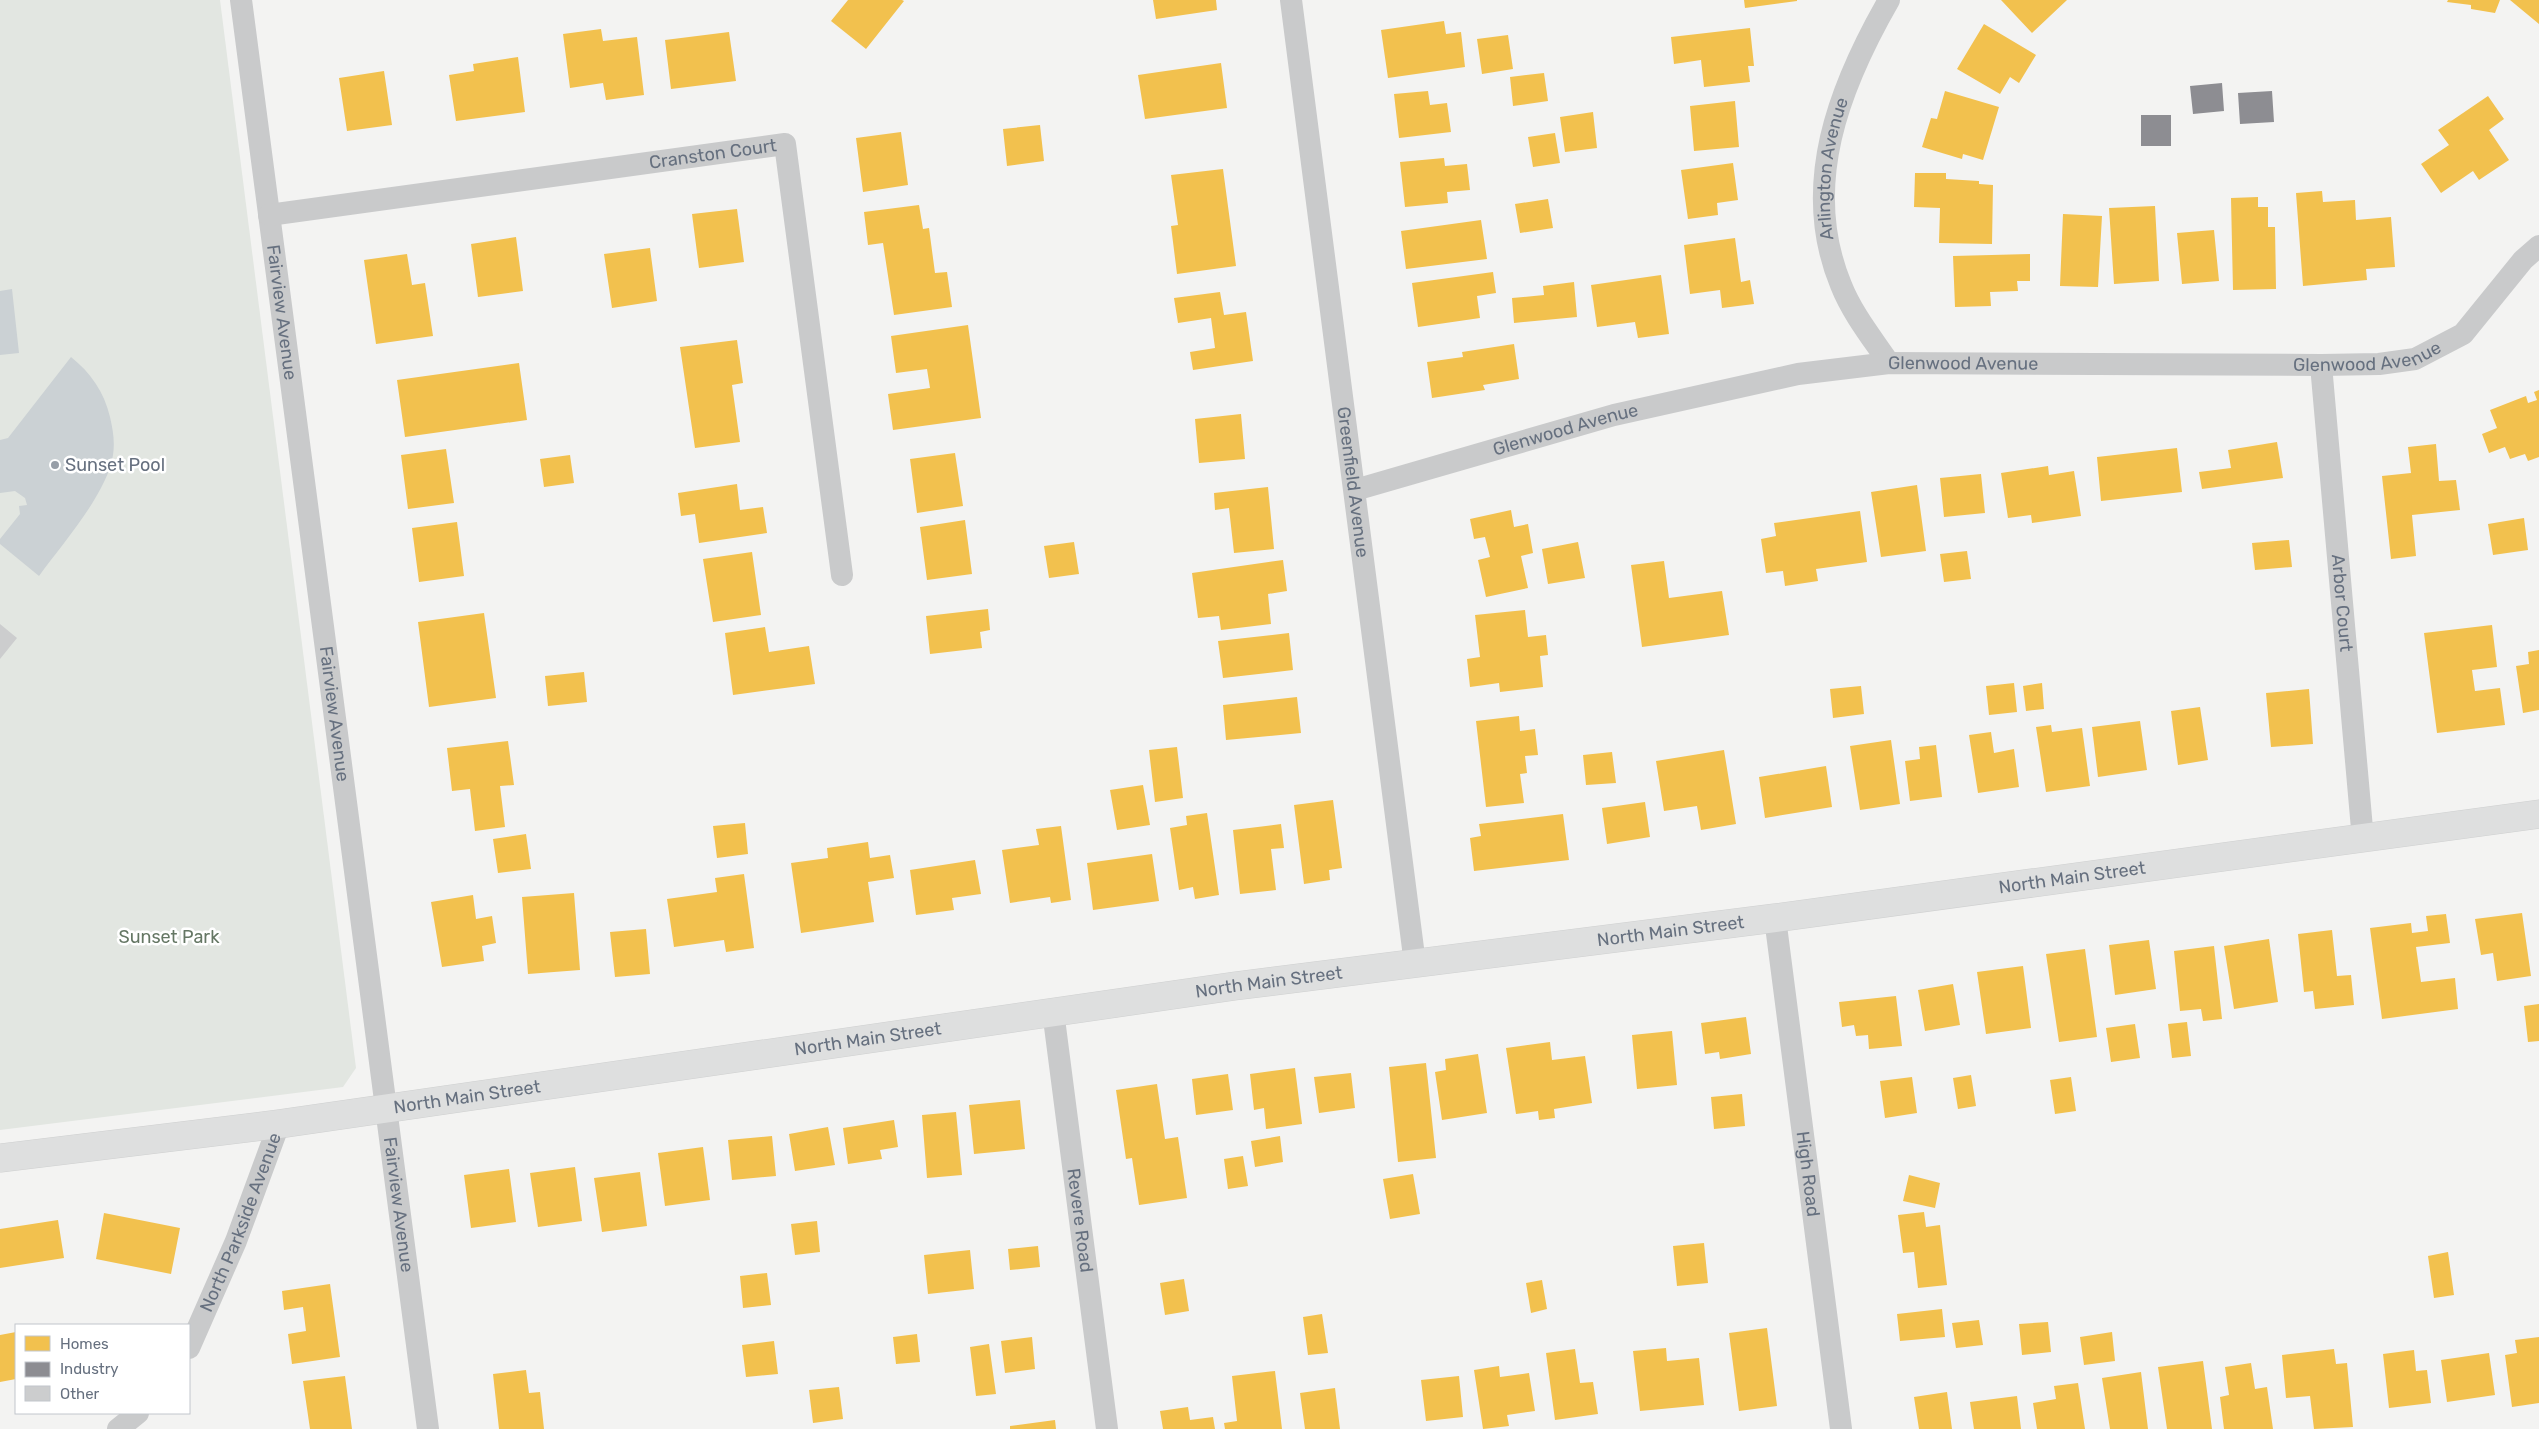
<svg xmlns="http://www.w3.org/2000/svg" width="2539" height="1429" font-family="Rubik,sans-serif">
<rect width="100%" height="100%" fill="#f3f3f2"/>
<path fill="#e2e6e1" d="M 0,0 L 220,0 L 356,1068 L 343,1087 L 0,1130 Z"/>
<path fill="#cbd1d4" d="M 12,289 L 19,353 L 0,355 L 0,291 Z
M 71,357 C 91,373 104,392 110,417 C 113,430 115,442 113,455 C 107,494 62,544 39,576 L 0,544 L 0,539 L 20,514 L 19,506 L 27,505 L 25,498 L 15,491 L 0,493 L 0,440 L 8,438 Z"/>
<path fill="#f2c14e" d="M 848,0 L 902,0 L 904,1 L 866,49 L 831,21 Z
M 1153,0 L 1216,0 L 1217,10 L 1156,19 Z
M 1744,0 L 1797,0 L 1797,1 L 1745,8 Z
M 2001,0 L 2067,0 L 2032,33 Z
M 2448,0 L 2500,0 L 2495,13 L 2471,9 L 2471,5 L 2447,2 Z
M 2510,0 L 2539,0 L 2539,24 Z
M 1444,21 L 1446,34 L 1461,32 L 1465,67 L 1388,78 L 1381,30 Z
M 1984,24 L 2036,55 L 2019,83 L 2010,77 L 2000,94 L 1957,69 Z
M 1750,28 L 1754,66 L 1748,66 L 1750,82 L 1704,87 L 1701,60 L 1674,64 L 1671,37 Z
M 601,29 L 603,41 L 637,37 L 644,95 L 606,100 L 603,83 L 570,88 L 563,34 Z
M 729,32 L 736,81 L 671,89 L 665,40 Z
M 1508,35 L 1513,69 L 1482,74 L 1477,39 Z
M 518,57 L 525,112 L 456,121 L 449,75 L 474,71 L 473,64 Z
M 1221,63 L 1227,108 L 1145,119 L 1138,75 Z
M 384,71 L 392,125 L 347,131 L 339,78 Z
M 1544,73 L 1548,101 L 1513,106 L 1510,77 Z
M 1428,91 L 1430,105 L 1447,103 L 1451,132 L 1399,138 L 1394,94 Z
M 1945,91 L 1999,107 L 1983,160 L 1963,154 L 1962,159 L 1922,147 L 1931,118 L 1937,119 Z
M 2488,96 L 2504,119 L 2489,130 L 2509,160 L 2479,180 L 2473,171 L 2441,193 L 2421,164 L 2449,145 L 2438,130 Z
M 1735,101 L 1739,147 L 1694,151 L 1690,106 Z
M 1593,112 L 1597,148 L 1565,152 L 1560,117 Z
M 1040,125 L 1044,161 L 1007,166 L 1003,129 Z
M 901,132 L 908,185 L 863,192 L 856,138 Z
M 1555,133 L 1560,163 L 1533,167 L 1528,137 Z
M 1444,158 L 1445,166 L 1467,164 L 1470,190 L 1447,192 L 1448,203 L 1405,207 L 1400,162 Z
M 1733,163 L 1738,200 L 1717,203 L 1718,215 L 1688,219 L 1681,170 Z
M 1223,169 L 1236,266 L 1177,274 L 1171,226 L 1178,225 L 1171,175 Z
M 1915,173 L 1946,173 L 1946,179 L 1979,181 L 1979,184 L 1993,185 L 1992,244 L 1939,243 L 1940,208 L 1914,207 Z
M 2322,191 L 2323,202 L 2355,200 L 2356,220 L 2391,217 L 2395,267 L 2366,269 L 2367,280 L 2303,286 L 2296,193 Z
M 2258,197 L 2258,207 L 2268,207 L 2268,227 L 2275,227 L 2276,289 L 2233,290 L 2231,198 Z
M 1548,199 L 1553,228 L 1520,233 L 1515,204 Z
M 919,205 L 923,229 L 929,228 L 935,273 L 947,272 L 952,307 L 894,315 L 883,243 L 868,245 L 864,212 Z
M 2155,206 L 2159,281 L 2114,284 L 2109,208 Z
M 737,209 L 744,262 L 699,268 L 692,214 Z
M 2063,214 L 2102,216 L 2098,287 L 2060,286 Z
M 1481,220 L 1487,259 L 1406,269 L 1401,231 Z
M 2214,230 L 2219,281 L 2182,284 L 2177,233 Z
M 516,237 L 523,291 L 478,297 L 471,244 Z
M 1735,238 L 1741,282 L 1750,280 L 1754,304 L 1722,308 L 1720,290 L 1690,294 L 1684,245 Z
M 650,248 L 657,301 L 612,308 L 604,254 Z
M 407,254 L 412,285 L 425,283 L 433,336 L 376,344 L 364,260 Z
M 2030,254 L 2030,281 L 2017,281 L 2018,291 L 1990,292 L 1991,306 L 1955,307 L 1953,256 Z
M 1493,272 L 1496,293 L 1477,296 L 1480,318 L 1418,327 L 1412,283 Z
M 1661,275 L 1669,334 L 1638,338 L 1635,322 L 1597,327 L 1591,285 Z
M 1574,282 L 1577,317 L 1514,323 L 1512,298 L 1544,295 L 1543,286 Z
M 1220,292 L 1224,315 L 1246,312 L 1253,361 L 1193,370 L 1190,352 L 1215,348 L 1211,318 L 1178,323 L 1174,298 Z
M 968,325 L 981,418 L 893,430 L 888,394 L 930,388 L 927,369 L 896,373 L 891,336 Z
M 737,340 L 743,383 L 732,385 L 740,442 L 695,448 L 680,347 Z
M 1514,344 L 1519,379 L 1483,385 L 1485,390 L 1432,398 L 1427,362 L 1463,357 L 1462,352 Z
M 519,363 L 527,420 L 405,437 L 397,380 Z
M 2539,390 L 2539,457 L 2528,461 L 2525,454 L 2510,459 L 2505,447 L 2489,453 L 2482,434 L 2497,428 L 2490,410 L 2526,396 L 2528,403 L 2537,400 L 2534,392 Z
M 1241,414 L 1245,459 L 1199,463 L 1195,419 Z
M 2277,442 L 2283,478 L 2202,489 L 2199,472 L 2231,468 L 2228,450 Z
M 2436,444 L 2439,481 L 2456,480 L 2460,510 L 2412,515 L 2416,556 L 2391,559 L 2382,476 L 2411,473 L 2408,447 Z
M 2177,448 L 2182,492 L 2101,501 L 2097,457 Z
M 446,449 L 454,503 L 408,509 L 401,455 Z
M 955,453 L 963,506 L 917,513 L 910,459 Z
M 570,455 L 574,483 L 544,487 L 540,459 Z
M 2048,466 L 2049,475 L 2074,471 L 2081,516 L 2032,523 L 2031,515 L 2008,518 L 2001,473 Z
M 1981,474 L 1985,513 L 1944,517 L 1940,478 Z
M 737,484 L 740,510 L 763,507 L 767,533 L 699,543 L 695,514 L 681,516 L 678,493 Z
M 1917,485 L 1926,551 L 1881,557 L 1871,492 Z
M 1268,487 L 1274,549 L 1234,553 L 1229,508 L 1215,510 L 1214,493 Z
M 1511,510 L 1514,527 L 1528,524 L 1533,553 L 1521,556 L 1528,588 L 1486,597 L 1478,560 L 1490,557 L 1485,537 L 1474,539 L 1470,519 Z
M 1860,511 L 1867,562 L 1816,569 L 1818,581 L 1785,586 L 1783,571 L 1766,573 L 1761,539 L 1776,536 L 1774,523 Z
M 2524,518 L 2528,550 L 2493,555 L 2488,524 Z
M 965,520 L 972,574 L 927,580 L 920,527 Z
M 457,522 L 464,576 L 419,582 L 412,528 Z
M 2289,540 L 2292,567 L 2255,570 L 2252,543 Z
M 1074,542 L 1079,574 L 1049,578 L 1044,546 Z
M 1578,542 L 1585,578 L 1548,584 L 1542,549 Z
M 1967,551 L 1971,579 L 1944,582 L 1940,554 Z
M 752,552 L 761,615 L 713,622 L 703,559 Z
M 1283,560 L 1287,591 L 1268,594 L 1271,624 L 1221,630 L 1219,616 L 1198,618 L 1192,573 Z
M 1664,561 L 1669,598 L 1722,591 L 1729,635 L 1642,647 L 1631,565 Z
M 988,609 L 990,630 L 980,632 L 982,648 L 930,654 L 926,616 Z
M 1525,610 L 1528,637 L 1546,635 L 1548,655 L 1540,656 L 1543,687 L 1500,692 L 1499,683 L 1470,687 L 1467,659 L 1480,657 L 1475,615 Z
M 484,613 L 496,698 L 429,707 L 418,622 Z
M 2492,625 L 2497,667 L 2472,670 L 2475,691 L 2500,688 L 2505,725 L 2437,733 L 2424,633 Z
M 765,627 L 769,652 L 809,646 L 815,684 L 733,695 L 725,633 Z
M 1289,633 L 1293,670 L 1223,678 L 1218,641 Z
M 2539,650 L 2539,710 L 2523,713 L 2516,666 L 2529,664 L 2528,652 Z
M 584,672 L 587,702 L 548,706 L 545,676 Z
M 2014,683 L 2017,712 L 1989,715 L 1986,686 Z
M 2042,683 L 2044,709 L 2026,711 L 2023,686 Z
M 1861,686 L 1864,714 L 1833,718 L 1830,689 Z
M 2309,689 L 2313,744 L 2271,747 L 2266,693 Z
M 1297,697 L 1301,733 L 1226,740 L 1223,705 Z
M 2200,707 L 2208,760 L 2178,765 L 2171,711 Z
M 1519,716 L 1520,731 L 1535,729 L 1538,755 L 1525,756 L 1527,773 L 1520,774 L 1524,803 L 1486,807 L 1476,721 Z
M 2140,721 L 2147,770 L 2098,777 L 2092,727 Z
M 2051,725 L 2052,732 L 2082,728 L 2090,786 L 2046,792 L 2036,727 Z
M 1991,732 L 1994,753 L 2014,749 L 2019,787 L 1978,793 L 1969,735 Z
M 1891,740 L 1900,804 L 1860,810 L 1850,746 Z
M 508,741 L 514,785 L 500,786 L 505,827 L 475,831 L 470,789 L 452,791 L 447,748 Z
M 1936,745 L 1942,797 L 1910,801 L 1905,761 L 1920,759 L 1919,747 Z
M 1177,747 L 1183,798 L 1155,802 L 1149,750 Z
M 1724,750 L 1736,824 L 1701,830 L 1697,806 L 1664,811 L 1656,761 Z
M 1612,752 L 1616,783 L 1586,785 L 1583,755 Z
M 1826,766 L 1832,807 L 1765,818 L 1759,777 Z
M 1143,785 L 1150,825 L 1117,830 L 1110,790 Z
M 1333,800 L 1342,868 L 1329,870 L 1330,880 L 1304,884 L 1294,805 Z
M 1645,802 L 1650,837 L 1607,844 L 1602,808 Z
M 1207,813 L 1219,895 L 1195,899 L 1193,887 L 1179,890 L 1170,828 L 1187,825 L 1186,816 Z
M 1563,814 L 1569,860 L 1474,871 L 1470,838 L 1481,836 L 1479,824 Z
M 745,823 L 748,854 L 717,858 L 713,826 Z
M 1281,824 L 1284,848 L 1271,849 L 1276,890 L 1240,894 L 1233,830 Z
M 1061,826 L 1071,900 L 1051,903 L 1050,897 L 1010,903 L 1002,850 L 1039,845 L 1036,829 Z
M 526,834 L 531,869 L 498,873 L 493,839 Z
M 868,842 L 870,858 L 890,855 L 894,878 L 868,882 L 874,922 L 801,933 L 791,863 L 828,858 L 827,848 Z
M 1152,854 L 1159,901 L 1093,910 L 1087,863 Z
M 975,860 L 981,894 L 952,898 L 954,910 L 916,915 L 910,870 Z
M 744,874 L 754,948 L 726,952 L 724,940 L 674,947 L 667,899 L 717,892 L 715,878 Z
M 574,893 L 580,970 L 528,974 L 522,897 Z
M 473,895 L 476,919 L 492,916 L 496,943 L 482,946 L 484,961 L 442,967 L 431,902 Z
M 2522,913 L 2531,976 L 2497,981 L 2493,953 L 2481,955 L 2475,919 Z
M 2446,914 L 2450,943 L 2416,947 L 2421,982 L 2455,978 L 2458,1009 L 2382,1019 L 2370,928 L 2411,923 L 2412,933 L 2428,931 L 2426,916 Z
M 646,929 L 650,974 L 615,977 L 610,932 Z
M 2332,930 L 2337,976 L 2351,975 L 2354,1005 L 2315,1009 L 2313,991 L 2304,992 L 2298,934 Z
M 2269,939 L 2278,1002 L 2234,1009 L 2224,946 Z
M 2149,940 L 2156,989 L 2115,995 L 2109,945 Z
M 2214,946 L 2222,1019 L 2203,1021 L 2201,1009 L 2180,1011 L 2174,951 Z
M 2085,949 L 2097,1037 L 2059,1042 L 2046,954 Z
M 2023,966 L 2031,1028 L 1986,1034 L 1977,972 Z
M 1953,984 L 1960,1025 L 1925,1031 L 1918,990 Z
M 1896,996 L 1902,1046 L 1869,1049 L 1868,1035 L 1856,1036 L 1854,1025 L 1842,1027 L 1839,1002 Z
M 2539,1004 L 2539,1041 L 2528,1042 L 2524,1006 Z
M 1746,1017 L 1751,1054 L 1720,1059 L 1719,1052 L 1705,1054 L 1701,1023 Z
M 2187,1022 L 2191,1056 L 2172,1058 L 2168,1024 Z
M 2135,1024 L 2140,1058 L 2111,1062 L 2106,1028 Z
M 1672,1031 L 1677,1085 L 1637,1089 L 1632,1035 Z
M 1550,1042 L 1552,1060 L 1585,1056 L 1592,1103 L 1554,1109 L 1555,1118 L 1539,1120 L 1538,1111 L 1516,1114 L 1506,1048 Z
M 1478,1054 L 1487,1113 L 1442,1120 L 1435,1072 L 1446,1070 L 1445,1059 Z
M 1426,1063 L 1436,1158 L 1398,1162 L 1389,1067 Z
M 1295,1068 L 1302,1124 L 1266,1129 L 1264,1108 L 1254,1110 L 1250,1074 Z
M 1351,1073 L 1355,1108 L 1319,1113 L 1314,1077 Z
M 1228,1074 L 1233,1110 L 1196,1115 L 1192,1079 Z
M 1971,1075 L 1976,1106 L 1958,1109 L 1953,1078 Z
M 1912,1077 L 1917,1113 L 1885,1118 L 1880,1081 Z
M 2071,1077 L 2076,1111 L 2055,1114 L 2050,1080 Z
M 1157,1084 L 1165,1139 L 1178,1137 L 1187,1198 L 1139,1205 L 1132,1158 L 1126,1159 L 1116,1090 Z
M 1742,1094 L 1745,1126 L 1714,1129 L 1711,1097 Z
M 1020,1100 L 1025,1149 L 974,1154 L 969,1105 Z
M 956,1112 L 962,1175 L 927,1178 L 922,1115 Z
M 894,1120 L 898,1147 L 880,1150 L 882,1159 L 848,1164 L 843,1128 Z
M 828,1127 L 835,1165 L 795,1171 L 789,1134 Z
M 772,1136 L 776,1176 L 732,1180 L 728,1140 Z
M 1280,1136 L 1283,1162 L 1255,1167 L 1251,1141 Z
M 703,1147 L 710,1200 L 665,1206 L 658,1153 Z
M 1243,1156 L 1248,1186 L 1228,1189 L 1224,1159 Z
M 575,1167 L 582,1221 L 538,1227 L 530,1173 Z
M 509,1169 L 516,1222 L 471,1228 L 464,1175 Z
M 640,1172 L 647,1226 L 602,1232 L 594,1178 Z
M 1413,1174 L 1420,1214 L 1390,1219 L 1383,1179 Z
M 1909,1175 L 1940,1183 L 1935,1208 L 1903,1201 Z
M 1924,1212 L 1926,1227 L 1940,1225 L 1947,1285 L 1918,1288 L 1914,1252 L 1903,1253 L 1898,1215 Z
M 104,1213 L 180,1228 L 171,1274 L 96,1259 Z
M 58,1220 L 64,1258 L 0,1268 L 0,1229 Z
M 817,1221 L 820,1252 L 795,1255 L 791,1224 Z
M 1704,1243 L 1708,1283 L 1677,1286 L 1673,1246 Z
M 1038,1246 L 1040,1267 L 1010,1270 L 1008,1249 Z
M 970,1250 L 974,1289 L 928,1294 L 924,1255 Z
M 2448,1252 L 2454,1295 L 2434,1298 L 2428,1256 Z
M 767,1273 L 771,1305 L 743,1308 L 740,1276 Z
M 1184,1279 L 1189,1311 L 1165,1315 L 1160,1283 Z
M 1542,1280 L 1547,1309 L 1531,1313 L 1526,1283 Z
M 330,1284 L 340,1357 L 292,1364 L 288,1334 L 306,1331 L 303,1307 L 284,1310 L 282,1291 Z
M 1942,1309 L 1945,1337 L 1900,1341 L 1897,1314 Z
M 1322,1314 L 1328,1353 L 1308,1355 L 1303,1317 Z
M 1979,1320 L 1983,1345 L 1956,1348 L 1952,1323 Z
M 2048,1322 L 2051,1352 L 2022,1355 L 2019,1324 Z
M 1767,1328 L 1777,1406 L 1739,1411 L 1729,1333 Z
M 16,1332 L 16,1379 L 0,1382 L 0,1335 Z
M 2112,1332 L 2115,1361 L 2084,1365 L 2080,1337 Z
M 917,1334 L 920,1362 L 896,1364 L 893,1337 Z
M 1032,1337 L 1035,1369 L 1005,1373 L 1001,1341 Z
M 2539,1337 L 2539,1403 L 2512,1407 L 2505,1355 L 2517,1353 L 2515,1340 Z
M 774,1341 L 778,1374 L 746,1377 L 742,1345 Z
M 989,1344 L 996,1394 L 976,1396 L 970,1347 Z
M 1666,1348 L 1667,1361 L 1699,1358 L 1704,1405 L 1640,1411 L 1633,1351 Z
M 1575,1349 L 1580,1383 L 1593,1382 L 1598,1414 L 1555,1420 L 1546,1353 Z
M 2334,1349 L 2336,1364 L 2347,1363 L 2353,1427 L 2314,1429 L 2310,1396 L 2286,1398 L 2282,1355 Z
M 2414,1350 L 2416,1371 L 2427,1370 L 2431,1403 L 2389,1408 L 2383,1354 Z
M 2489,1353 L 2495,1395 L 2447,1402 L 2441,1360 Z
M 2203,1361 L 2212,1429 L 2167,1429 L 2158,1367 Z
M 2251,1363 L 2255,1389 L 2267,1387 L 2273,1429 L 2224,1429 L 2220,1397 L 2229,1395 L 2225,1367 Z
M 1499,1366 L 1500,1377 L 1529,1373 L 1535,1411 L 1507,1415 L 1509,1426 L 1483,1429 L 1474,1370 Z
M 526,1370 L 529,1393 L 540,1392 L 544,1429 L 499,1429 L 493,1374 Z
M 1275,1371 L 1282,1429 L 1225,1429 L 1224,1423 L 1237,1421 L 1232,1376 Z
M 2141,1372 L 2148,1429 L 2110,1429 L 2102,1378 Z
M 345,1376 L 352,1429 L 310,1429 L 303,1381 Z
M 1459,1376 L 1463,1417 L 1426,1421 L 1421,1380 Z
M 2078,1383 L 2085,1429 L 2037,1429 L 2033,1403 L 2056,1399 L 2054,1386 Z
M 839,1387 L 843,1419 L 813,1423 L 809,1390 Z
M 1335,1388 L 1340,1429 L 1305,1429 L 1300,1393 Z
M 1947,1392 L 1952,1429 L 1919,1429 L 1914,1397 Z
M 2017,1396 L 2021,1429 L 1974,1429 L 1970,1402 Z
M 1188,1407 L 1190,1420 L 1213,1417 L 1215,1429 L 1163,1429 L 1160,1411 Z
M 1055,1420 L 1056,1429 L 1010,1429 L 1010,1426 Z"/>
<path fill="#8d8d92" d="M 2222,83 L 2224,111 L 2193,114 L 2190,86 Z
M 2272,91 L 2274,122 L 2240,124 L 2238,93 Z
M 2141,115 L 2171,115 L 2171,146 L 2141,146 Z"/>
<path fill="#cccdce" d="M 0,624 L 17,638 L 0,659 Z"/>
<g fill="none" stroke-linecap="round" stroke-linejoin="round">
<g stroke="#cfd0d0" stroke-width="29">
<g id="secondary">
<path id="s10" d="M 0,1158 L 279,1124 L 1235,986 L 1775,918 L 2539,814"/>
</g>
</g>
<g stroke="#c9cacb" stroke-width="22">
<path id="s1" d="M 241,0 L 428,1429"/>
<path id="s2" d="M 1291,0 L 1415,964"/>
<path id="s3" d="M 269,215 L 785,144 L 842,575"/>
<path id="s4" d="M 1889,363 C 1872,338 1852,313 1841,285 C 1800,186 1839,87 1889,0"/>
<path id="s5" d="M 2321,365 L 2363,840"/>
<path id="s6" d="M 1355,490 L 1614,415 L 1798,374 L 1889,363 L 2321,365 L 2379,364 L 2415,359 L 2463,334 L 2523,260 L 2539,246"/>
<path id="s7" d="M 1775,918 L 1841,1429"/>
<path id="s8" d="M 1053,1011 L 1107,1429"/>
<path id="s9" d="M 189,1348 L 236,1241 L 279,1124"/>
<path d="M 118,1429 L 138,1413"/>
</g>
<use href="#secondary" stroke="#dedfdf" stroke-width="28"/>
</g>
<circle fill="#979ea7" stroke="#fff" stroke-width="2" cx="55" cy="465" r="5"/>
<g text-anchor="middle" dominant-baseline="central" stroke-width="5" stroke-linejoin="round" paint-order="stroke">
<g font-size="18" fill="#66707f" stroke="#fff">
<text stroke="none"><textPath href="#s3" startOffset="448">Cranston Court</textPath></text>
<text stroke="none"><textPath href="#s4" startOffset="211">Arlington Avenue</textPath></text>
<text stroke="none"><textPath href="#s1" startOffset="315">Fairview Avenue</textPath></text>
<text stroke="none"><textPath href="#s6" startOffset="1029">Glenwood Avenue</textPath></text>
<text stroke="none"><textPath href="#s6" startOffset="624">Glenwood Avenue</textPath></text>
<text stroke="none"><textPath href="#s6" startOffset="219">Glenwood Avenue</textPath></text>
<text stroke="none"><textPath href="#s2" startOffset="486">Greenfield Avenue</textPath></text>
<text stroke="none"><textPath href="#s5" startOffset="239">Arbor Court</textPath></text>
<text stroke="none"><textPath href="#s1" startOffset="720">Fairview Avenue</textPath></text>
<text stroke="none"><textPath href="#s10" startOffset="2091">North Main Street</textPath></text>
<text stroke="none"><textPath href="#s10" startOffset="1686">North Main Street</textPath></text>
<text stroke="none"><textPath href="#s10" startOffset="1281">North Main Street</textPath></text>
<text stroke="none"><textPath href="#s10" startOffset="876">North Main Street</textPath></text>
<text stroke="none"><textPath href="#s10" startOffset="471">North Main Street</textPath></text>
<text stroke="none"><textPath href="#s7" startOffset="258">High Road</textPath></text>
<text stroke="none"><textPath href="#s1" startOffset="1215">Fairview Avenue</textPath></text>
<text stroke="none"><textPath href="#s8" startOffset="211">Revere Road</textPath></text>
<text stroke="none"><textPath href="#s9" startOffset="136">North Parkside Avenue</textPath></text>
</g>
<g font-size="18" fill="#66707f" stroke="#fff" text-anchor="start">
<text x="65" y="465">Sunset Pool</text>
</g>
<g font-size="18" fill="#657764" stroke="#fff">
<text x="169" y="937">Sunset Park</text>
</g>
</g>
<rect x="15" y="1324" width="175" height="90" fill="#ffffff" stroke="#c2c6cc"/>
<rect x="25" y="1336" width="25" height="15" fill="#f2c14e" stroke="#c2c6cc"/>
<text x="60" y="1349" font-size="15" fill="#66707f">Homes</text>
<rect x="25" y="1362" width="25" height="15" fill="#8d8d92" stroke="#c2c6cc"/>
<text x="60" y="1374" font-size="15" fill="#66707f">Industry</text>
<rect x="25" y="1386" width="25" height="15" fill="#cccdce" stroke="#c2c6cc"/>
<text x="60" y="1399" font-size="15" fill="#66707f">Other</text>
</svg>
